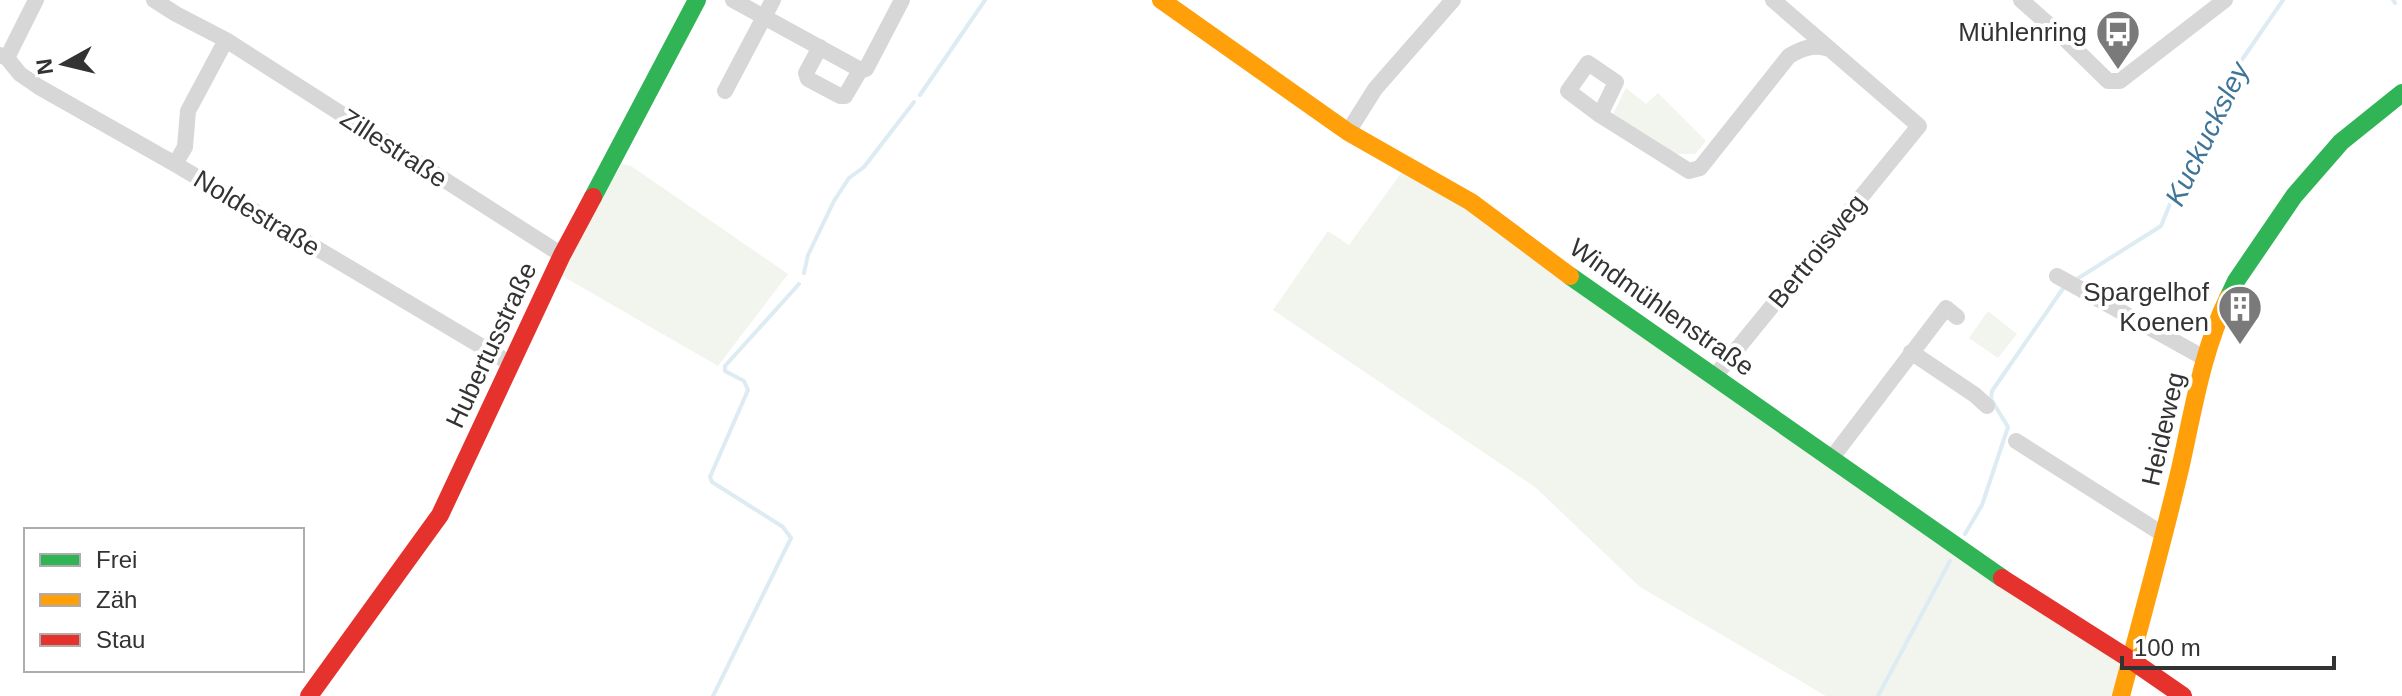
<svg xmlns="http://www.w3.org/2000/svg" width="2402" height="696" font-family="Arial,sans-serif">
<rect width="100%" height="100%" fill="#fff"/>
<path fill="#f1f5ed" d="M 1626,88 L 1646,104 L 1658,93 L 1706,141 L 1695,154 L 1675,154 L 1613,114 Z
M 622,164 L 631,166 L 788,274 L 718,366 L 559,274 Z
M 1402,172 L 1471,202 L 2125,663 L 2115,696 L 1826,696 L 1640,587 L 1535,487 L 1273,310 L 1328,231 L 1349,245 Z
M 1988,311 L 2017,334 L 1998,358 L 1969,338 Z"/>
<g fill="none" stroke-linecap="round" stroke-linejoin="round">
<path stroke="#ddebf3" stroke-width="4" d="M 2393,0 L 2395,3
M 920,95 L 985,0
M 804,273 L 808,255 L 834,201 L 849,178 L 864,167 L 914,102
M 2077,279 L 2161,226 L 2192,150 L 2226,83 L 2283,0
M 1965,534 L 1982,505 L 2008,427 L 1991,399 L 1992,391 L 2064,287
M 713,696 L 791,538 L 783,527 L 712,482 L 710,477 L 748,390 L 744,381 L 725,371 L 725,366 L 799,284
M 1878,696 L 1950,561"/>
<path stroke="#d7d7d7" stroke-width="16" d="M 154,0 L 176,14 L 226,40 L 562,255
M 733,0 L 857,68 L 858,74 L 845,96 L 840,96 L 808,79 L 806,73 L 820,47
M 2021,0 L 2065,39 L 2108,81 L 2120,81 L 2225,0
M 0,55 L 7,58 L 36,0
M 7,58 L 20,74 L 39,87 L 175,164 L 511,364
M 858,71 L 866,69 L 902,0
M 725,91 L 773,0
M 1600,115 L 1568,91 L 1588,63 L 1616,82 L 1600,115 L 1689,171 L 1700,168 L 1789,56 C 1803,48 1813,44 1830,49
M 1348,132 L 1375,89 L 1453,0
M 175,164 L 185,147 L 188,111 L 226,40
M 2057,276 L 2206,359
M 1911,352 L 1975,395 L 1987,406
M 1715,376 L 1919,126 L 1773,0
M 2016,441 L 2164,535
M 1831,459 L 1946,308 L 1957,317"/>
<path stroke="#30b455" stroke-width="18" d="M 593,197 L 697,0
M 1570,276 L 2002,578
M 2228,298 L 2236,281 L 2294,196 L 2341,142 L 2402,93"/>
<path stroke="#ff9f0a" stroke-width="18" d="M 1161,0 L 1348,132 L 1471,202 L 1570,276
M 2121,696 C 2141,621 2162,545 2180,469 C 2193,412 2202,351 2228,298"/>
<path stroke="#e5322d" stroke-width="18" d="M 2002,578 L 2131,660 L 2183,696
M 309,696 L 440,515 L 562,255 L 593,197"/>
</g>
<defs>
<g id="bus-pin" transform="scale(2.3)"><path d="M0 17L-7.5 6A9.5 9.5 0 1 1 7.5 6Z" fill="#7a7a7a" stroke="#fff"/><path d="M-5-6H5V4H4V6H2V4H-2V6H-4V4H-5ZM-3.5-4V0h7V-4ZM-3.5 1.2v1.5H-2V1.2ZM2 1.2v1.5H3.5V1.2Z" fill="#fff"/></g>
<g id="building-pin" transform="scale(2.3)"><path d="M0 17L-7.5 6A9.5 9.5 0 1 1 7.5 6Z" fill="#7a7a7a" stroke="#fff"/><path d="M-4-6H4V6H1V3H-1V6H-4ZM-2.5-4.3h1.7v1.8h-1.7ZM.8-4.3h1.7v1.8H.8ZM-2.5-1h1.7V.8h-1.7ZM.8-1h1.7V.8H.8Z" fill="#fff"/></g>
</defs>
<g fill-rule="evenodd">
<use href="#bus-pin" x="2118" y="32"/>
<use href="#building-pin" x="2240" y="307"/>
</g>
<g text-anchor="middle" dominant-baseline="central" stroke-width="8" stroke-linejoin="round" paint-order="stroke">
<g font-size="26" fill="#333" stroke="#fff" text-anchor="end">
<text x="2087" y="32">Mühlenring</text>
<text x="2209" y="292">Spargelhof<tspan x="2209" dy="30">Koenen</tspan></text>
</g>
<g font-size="26" fill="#333" stroke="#fff">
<text transform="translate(394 148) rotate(33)">Zillestraße</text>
<text transform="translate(257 213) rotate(31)">Noldestraße</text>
<text transform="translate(1817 251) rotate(-51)">Bertroisweg</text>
<text transform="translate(1662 307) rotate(35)">Windmühlenstraße</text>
<text transform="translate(491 345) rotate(-65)">Hubertusstraße</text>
<text transform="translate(2163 429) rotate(-77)">Heideweg</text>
</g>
<g font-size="28" font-style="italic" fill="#3f7597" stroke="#fff">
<text transform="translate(2207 134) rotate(-64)">Kuckucksley</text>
</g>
</g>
<rect x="24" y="528" width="280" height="144" fill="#ffffff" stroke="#adadad" stroke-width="2"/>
<rect x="40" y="554" width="40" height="12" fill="#30b455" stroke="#adadad" stroke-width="2"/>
<text x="96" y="568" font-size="24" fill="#333333">Frei</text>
<rect x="40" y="594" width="40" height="12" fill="#ff9f0a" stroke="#adadad" stroke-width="2"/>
<text x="96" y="608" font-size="24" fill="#333333">Zäh</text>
<rect x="40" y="634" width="40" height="12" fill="#e5322d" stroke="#adadad" stroke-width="2"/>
<text x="96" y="648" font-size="24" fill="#333333">Stau</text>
<g transform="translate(64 64) rotate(262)" stroke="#ffffff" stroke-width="6" paint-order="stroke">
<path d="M0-6L14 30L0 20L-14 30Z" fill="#333333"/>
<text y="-12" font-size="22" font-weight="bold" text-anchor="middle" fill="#333333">N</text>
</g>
<path d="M2122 656v12h212v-12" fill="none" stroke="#333333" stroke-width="4"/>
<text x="2134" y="656" font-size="24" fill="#333333" stroke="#ffffff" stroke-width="6" paint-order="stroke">100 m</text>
</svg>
